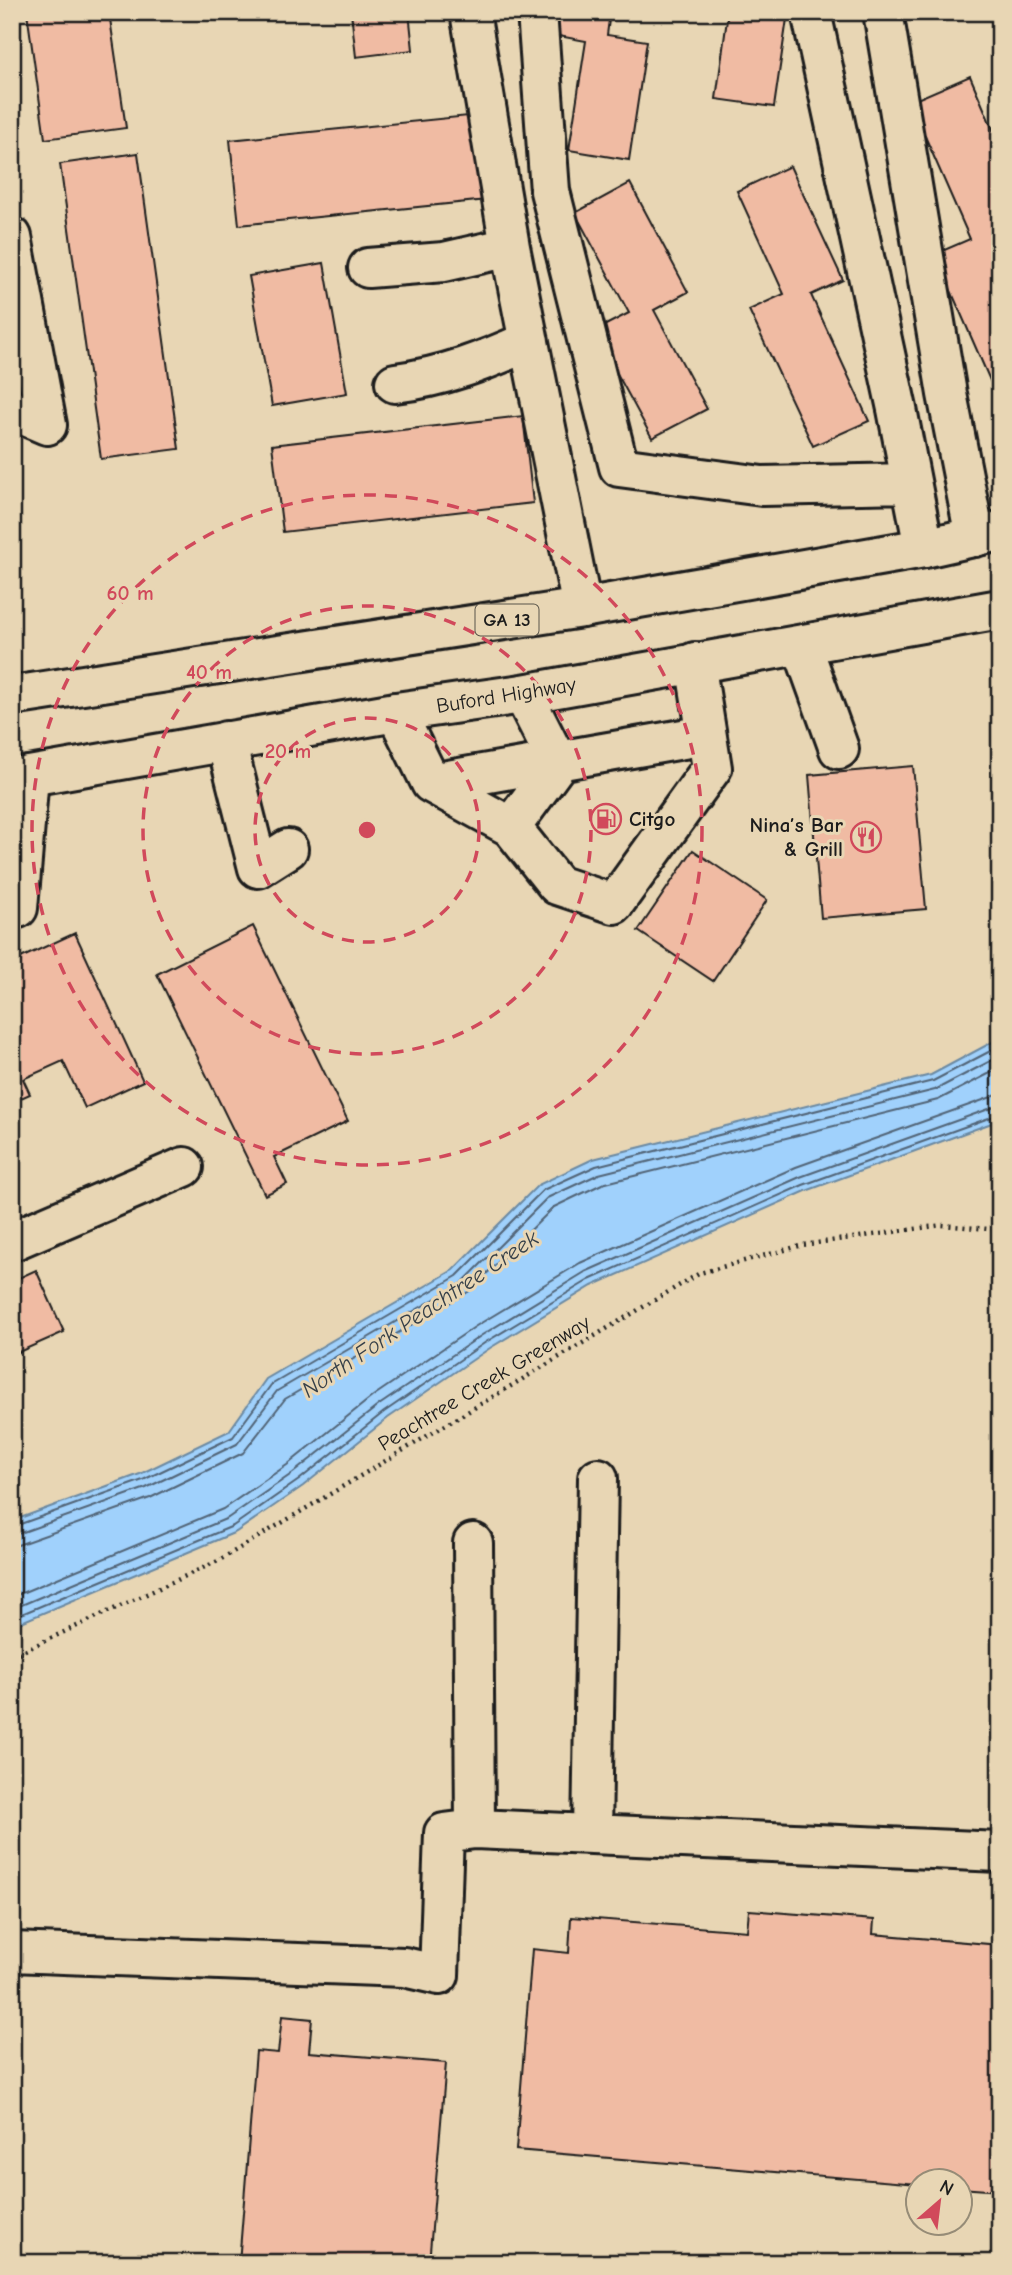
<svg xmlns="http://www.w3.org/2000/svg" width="1012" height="2275" font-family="'Comic Neue',sans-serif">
<rect width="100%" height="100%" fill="#e8d6b4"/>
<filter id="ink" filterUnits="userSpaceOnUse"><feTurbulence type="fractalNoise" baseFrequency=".0143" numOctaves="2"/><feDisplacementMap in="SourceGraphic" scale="14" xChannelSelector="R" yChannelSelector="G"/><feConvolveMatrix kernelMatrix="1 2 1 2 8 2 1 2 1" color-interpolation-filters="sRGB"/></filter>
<g filter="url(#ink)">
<path fill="#a0d1fc" stroke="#6b89a2" stroke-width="2" d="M 1000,1038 L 1000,1120 L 806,1191 L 592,1286 L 490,1348 L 388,1418 L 303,1486 L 236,1532 L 12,1626 L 12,1521 L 140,1474 L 229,1431 L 266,1379 L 453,1270 L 538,1185 L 593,1159 L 931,1075 Z"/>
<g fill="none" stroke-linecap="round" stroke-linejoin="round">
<path stroke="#516476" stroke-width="2" d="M 12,1527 L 143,1480 L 233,1437 L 271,1385 L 457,1276 L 543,1190 L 596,1166 L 933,1081 L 1000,1046
M 12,1536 L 146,1488 L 237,1444 L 277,1391 L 462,1283 L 547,1198 L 599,1174 L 935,1090 L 1000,1056
M 12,1547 L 150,1498 L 243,1453 L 285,1399 L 468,1292 L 554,1207 L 602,1184 L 938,1100 L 1000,1068
M 12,1597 L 223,1509 L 287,1465 L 373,1396 L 476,1326 L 580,1263 L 796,1167 L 1000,1094
M 12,1609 L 228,1518 L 293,1473 L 379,1405 L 482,1335 L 585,1272 L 800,1177 L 1000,1105
M 12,1618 L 233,1526 L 299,1480 L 384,1412 L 486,1342 L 589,1280 L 803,1185 L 1000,1114"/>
</g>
<path fill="#f0bba3" stroke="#1c1c1c" stroke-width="2" d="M 27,12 L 109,12 L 126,128 L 45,139 Z
M 351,12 L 409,12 L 413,50 L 356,57 Z
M 551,12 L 610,12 L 607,35 L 647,41 L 629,160 L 569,150 L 586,41 L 548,34 Z
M 728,12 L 788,12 L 774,107 L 716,99 Z
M 970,76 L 1000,146 L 999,401 L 935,254 L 970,239 L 910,102 Z
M 478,115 L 487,200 L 239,225 L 230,140 Z
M 138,153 L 179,449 L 101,459 L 60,164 Z
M 790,166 L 843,280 L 811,295 L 869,421 L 813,446 L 749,310 L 784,294 L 737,191 Z
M 630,183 L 688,292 L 654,310 L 707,409 L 652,438 L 594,331 L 629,313 L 575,213 Z
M 324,263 L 347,393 L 272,406 L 249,276 Z
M 523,416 L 533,503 L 283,532 L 272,445 Z
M 913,766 L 926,909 L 821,918 L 809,775 Z
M 693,850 L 767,900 L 713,981 L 638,931 Z
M 253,926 L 348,1121 L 274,1157 L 287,1184 L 265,1195 L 157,974 Z
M 75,933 L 143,1081 L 85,1108 L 63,1061 L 23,1079 L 30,1094 L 12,1102 L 12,962 Z
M 36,1270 L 64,1332 L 12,1355 L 12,1281 Z
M 749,1910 L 874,1920 L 873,1934 L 1000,1945 L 1000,2191 L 960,2188 L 960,2180 L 918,2180 L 918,2184 L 516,2150 L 532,1949 L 569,1953 L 571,1917 L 747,1931 Z
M 282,2016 L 312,2019 L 309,2052 L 446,2063 L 429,2263 L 239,2263 L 256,2051 L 278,2053 Z"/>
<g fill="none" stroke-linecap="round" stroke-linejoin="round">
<g stroke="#1c1c1c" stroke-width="44">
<path id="minor" d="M 470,12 L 510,247 L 582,608
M 537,12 L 550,191 L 619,467 L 762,486 L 910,483
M 811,12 L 897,409 L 924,548
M 883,12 L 947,394 L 975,537
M 12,237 L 47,425 L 12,410
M 368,268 L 444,262 L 510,247
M 395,383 C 443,377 485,361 529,341
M 802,646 L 839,749
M 523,694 L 558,763
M 396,712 L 431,783 L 511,827 L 558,763
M 226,741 L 258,868 L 288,849
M 431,783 L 706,735
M 511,827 L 557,885 L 614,904 L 712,768 L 695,662
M 18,908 L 29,776
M 12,1241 L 184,1167
M 475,1829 L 1000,1852
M 592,1834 L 598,1478
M 12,1952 L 404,1967 L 439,1975 L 444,1833 L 475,1829 L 473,1543"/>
</g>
<g stroke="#1c1c1c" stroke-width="44">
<path id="major" d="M 12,696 L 582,608 L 924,548 L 1000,531
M 12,779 L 396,712 L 523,694 L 1000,609"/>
</g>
<path stroke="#1c1c1c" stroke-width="4.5" stroke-dasharray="2 5" stroke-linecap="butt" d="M 12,1656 L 218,1561 L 700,1273 L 803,1245 L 942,1225 L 1000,1230"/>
<use href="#minor" stroke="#e8d6b4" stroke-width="38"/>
<use href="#major" stroke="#e8d6b4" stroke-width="38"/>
</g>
</g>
<g fill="none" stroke="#d1495b" stroke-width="3.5" stroke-dasharray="12 9">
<circle cx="367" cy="830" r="112"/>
<circle cx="367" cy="830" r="224"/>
<circle cx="367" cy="830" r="335"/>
</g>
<defs>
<g id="fuel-ring" transform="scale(1.575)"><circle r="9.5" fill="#e8d6b4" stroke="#d1495b" stroke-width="1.5"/><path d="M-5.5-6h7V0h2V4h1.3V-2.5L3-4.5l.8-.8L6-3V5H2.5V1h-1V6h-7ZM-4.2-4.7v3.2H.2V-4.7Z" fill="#d1495b"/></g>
<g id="restaurant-ring" transform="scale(1.575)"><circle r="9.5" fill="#e8d6b4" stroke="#d1495b" stroke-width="1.5"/><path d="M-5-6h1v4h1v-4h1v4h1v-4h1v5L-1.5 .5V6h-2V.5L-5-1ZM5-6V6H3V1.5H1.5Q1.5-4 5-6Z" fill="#d1495b"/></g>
</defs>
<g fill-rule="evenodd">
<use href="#fuel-ring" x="606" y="819"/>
<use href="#restaurant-ring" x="866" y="837"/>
</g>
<g text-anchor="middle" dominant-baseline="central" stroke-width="6" stroke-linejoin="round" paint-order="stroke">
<rect fill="#e8d6b4" stroke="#59544a" stroke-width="2" x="475.5" y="604.5" width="63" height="31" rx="5"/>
<g font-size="19" font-weight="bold" fill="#1c1c1c">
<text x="507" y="620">GA 13</text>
</g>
<g font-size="21" fill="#1c1c1c" stroke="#e8d6b4">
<text transform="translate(506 695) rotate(-9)">Buford Highway</text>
<text transform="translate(484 1383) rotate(-31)">Peachtree Creek Greenway</text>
</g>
<g font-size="21" font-weight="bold" fill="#1c1c1c" stroke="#e8d6b4" text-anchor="start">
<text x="629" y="819">Citgo</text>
<text x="843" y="825" text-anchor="end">Nina’s Bar<tspan x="843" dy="24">&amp; Grill</tspan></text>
</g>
<g font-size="23" font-style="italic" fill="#364049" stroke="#e8d6b4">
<text transform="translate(420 1314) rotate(-34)">North Fork Peachtree Creek</text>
</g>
</g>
<circle cx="367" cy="830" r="10" fill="#d1495b" stroke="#e8d6b4" stroke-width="3.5"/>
<g font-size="21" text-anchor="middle" font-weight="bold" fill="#d1495b" stroke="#e8d6b4" stroke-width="6" stroke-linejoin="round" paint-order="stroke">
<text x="130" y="600">60 m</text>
<text x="209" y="679">40 m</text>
<text x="288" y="758">20 m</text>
</g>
<rect width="1012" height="2275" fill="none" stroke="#e8d6b4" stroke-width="42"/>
<rect x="21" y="21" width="970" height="2233" fill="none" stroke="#1c1c1c" stroke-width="2.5" filter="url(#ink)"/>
<g transform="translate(939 2202) rotate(28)"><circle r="33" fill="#e8d6b4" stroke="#968c77" stroke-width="2"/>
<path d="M0-5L12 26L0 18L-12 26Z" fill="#d1495b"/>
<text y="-10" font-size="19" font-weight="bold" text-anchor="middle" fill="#1c1c1c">N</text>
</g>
</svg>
